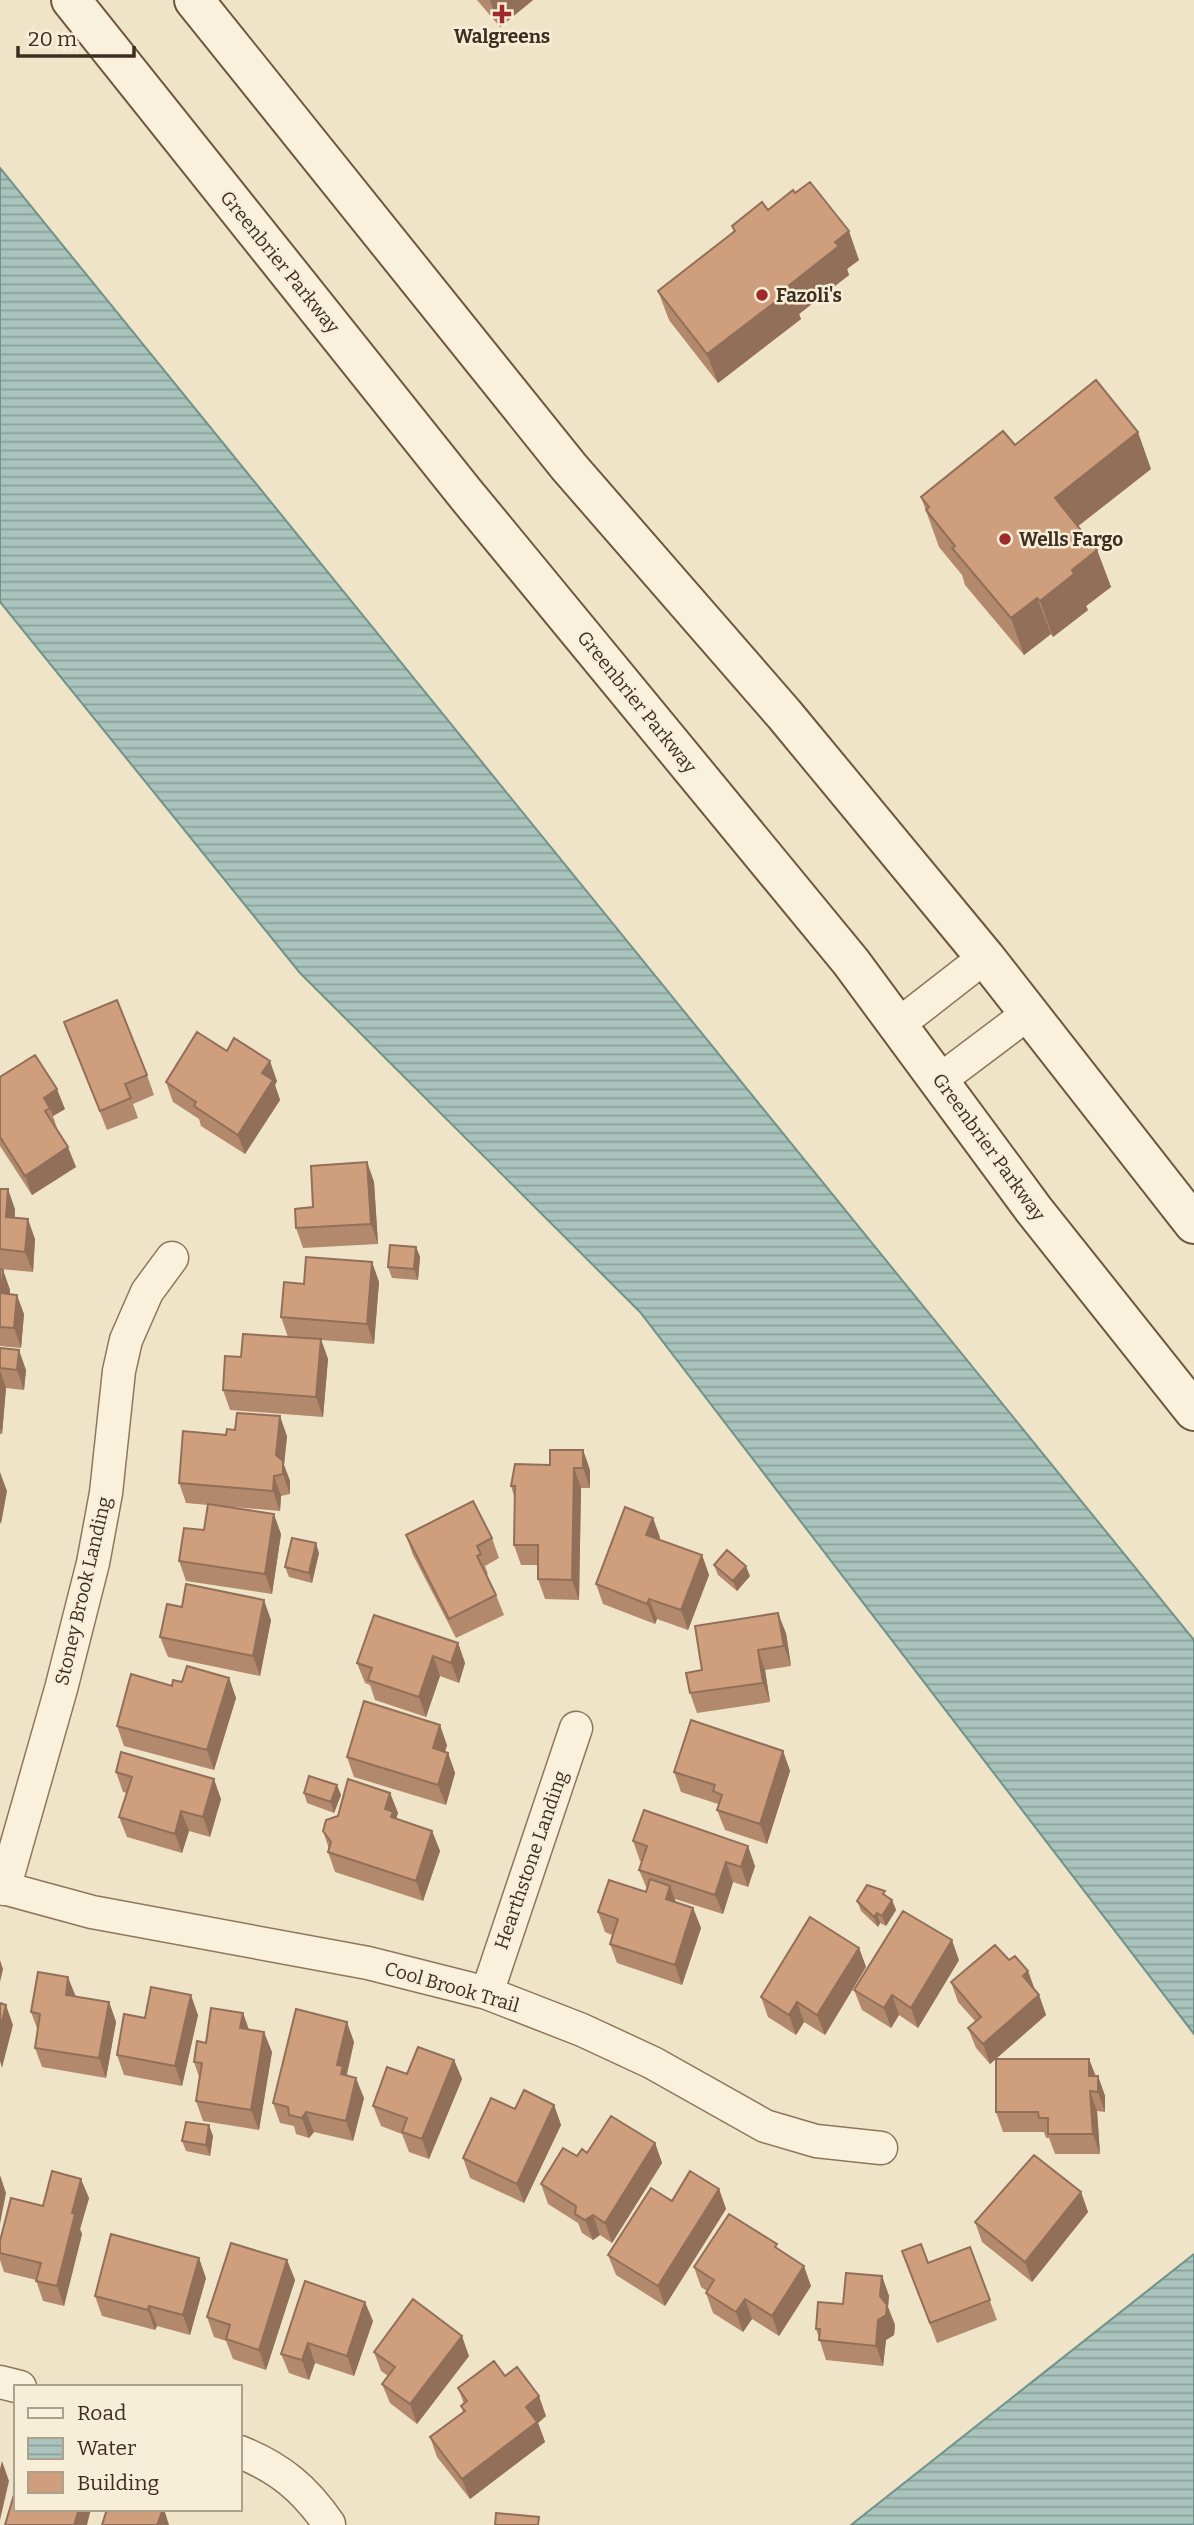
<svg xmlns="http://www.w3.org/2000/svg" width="1194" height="2525" font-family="Bitter,serif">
<defs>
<pattern id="water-rules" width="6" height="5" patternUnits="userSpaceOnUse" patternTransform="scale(1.75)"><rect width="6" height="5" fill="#a9c4bc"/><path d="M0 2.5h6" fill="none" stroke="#8ba098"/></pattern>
</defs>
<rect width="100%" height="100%" fill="#f0e4c8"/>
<path fill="url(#water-rules)" stroke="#6f938a" stroke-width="2" d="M 0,168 L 1194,1640 L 1194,2034 L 640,1312 L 300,973 L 0,602 Z
M 1194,2254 L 1194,2525 L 851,2525 Z"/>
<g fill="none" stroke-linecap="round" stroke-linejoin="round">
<g stroke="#8d765c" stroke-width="35">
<path id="minor" d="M 899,1024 L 985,957
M 940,1080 L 1029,1013
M 0,1887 L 92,1912 L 368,1963 L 487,1993 L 582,2030 L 653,2063 L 765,2126 L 816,2141 L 881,2148
M 4,1889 L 61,1689 L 93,1563 L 106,1493 L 119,1371 L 126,1340 L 147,1292 L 172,1258
M 487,1993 L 576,1728
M 0,2382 L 20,2387
M 240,2452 C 280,2468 305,2489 329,2524"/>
</g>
<g stroke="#6f573f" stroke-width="42">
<path id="secondary" d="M 71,0 L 464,492 L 851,962 L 1034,1210 L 1194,1411
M 194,0 L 569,467 L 784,714 L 985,957 L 1194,1224"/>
</g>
<use href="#minor" stroke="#faf1dc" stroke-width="32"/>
<use href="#secondary" stroke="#faf1dc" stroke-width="38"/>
</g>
<path fill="#b2896c" d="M 477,0 L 533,0 L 500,27 Z
M 795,193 L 859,260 L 847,269 L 849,275 L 799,314 L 801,319 L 718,383 L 669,320 L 658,291 L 734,232 L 732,226 L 768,210 Z
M 1151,469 L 1078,526 L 1097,550 L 1111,587 L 1086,606 L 1088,610 L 1053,637 L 1051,634 L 1024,655 L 965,585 L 962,575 L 939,547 L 921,497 Z
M 64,1022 L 147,1075 L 154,1095 L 133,1104 L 138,1118 L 107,1130 Z
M 227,1051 L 277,1081 L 275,1085 L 280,1100 L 245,1154 L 201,1126 L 199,1119 L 173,1102 L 166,1082 Z
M 0,1077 L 65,1109 L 53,1116 L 57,1128 L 56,1128 L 76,1167 L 32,1195 L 0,1146 Z
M 367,1162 L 374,1182 L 378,1244 L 303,1248 L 296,1228 L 313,1207 Z
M 0,1189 L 15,1209 L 15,1218 L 35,1239 L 33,1272 L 0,1269 Z
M 416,1247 L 420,1257 L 418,1280 L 392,1278 L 388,1267 Z
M 372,1262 L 379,1282 L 374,1344 L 321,1340 L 328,1359 L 323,1417 L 230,1410 L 223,1390 L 241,1357 L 288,1337 L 281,1317 L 304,1284 Z
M 0,1269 L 3,1270 L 10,1290 L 10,1294 L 24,1314 L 21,1348 L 0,1346 Z
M 0,1348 L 26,1370 L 24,1390 L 6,1388 L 2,1434 L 0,1434 Z
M 226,1435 L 287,1436 L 284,1465 L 290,1481 L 290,1494 L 281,1496 L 280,1511 L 222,1506 L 281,1534 L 272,1594 L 186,1581 L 179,1561 L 204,1530 L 208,1505 L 186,1503 L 179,1483 Z
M 583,1450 L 590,1470 L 590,1488 L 581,1488 L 579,1600 L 545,1599 L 538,1579 L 538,1565 L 521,1565 L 514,1545 L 514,1496 L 511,1486 L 550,1465 Z
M 406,1535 L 492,1538 L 499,1558 L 485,1566 L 488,1574 L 486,1575 L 496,1595 L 504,1615 L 456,1638 L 413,1555 Z
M 660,1537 L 659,1540 L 702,1555 L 709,1575 L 688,1630 L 657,1619 L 655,1624 L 603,1604 L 596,1584 Z
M 319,1553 L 312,1583 L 289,1577 L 285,1567 Z
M 714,1565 L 750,1576 L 737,1591 L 718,1575 Z
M 182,1607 L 271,1620 L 260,1676 L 168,1657 L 160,1637 Z
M 786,1633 L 791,1666 L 765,1670 L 770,1702 L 697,1713 L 690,1693 L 702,1670 Z
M 458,1643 L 465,1663 L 459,1683 L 440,1676 L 426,1717 L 375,1700 L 370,1685 L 365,1683 L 357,1663 Z
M 229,1678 L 236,1698 L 214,1770 L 124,1746 L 117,1726 L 172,1686 L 182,1682 Z
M 447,1745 L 445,1752 L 448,1753 L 455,1773 L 446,1805 L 354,1777 L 347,1757 Z
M 783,1751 L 790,1771 L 767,1844 L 725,1830 L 717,1810 L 719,1806 L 718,1804 L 681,1792 L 674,1772 Z
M 116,1772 L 221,1799 L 210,1837 L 189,1831 L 182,1853 L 127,1837 L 119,1817 L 127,1793 L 123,1792 Z
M 304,1793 L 341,1795 L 334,1813 L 307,1803 Z
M 390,1793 L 398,1813 L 396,1819 L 432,1831 L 440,1851 L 423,1901 L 335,1872 L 328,1852 L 329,1849 L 323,1831 L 338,1816 Z
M 633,1841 L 755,1866 L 748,1887 L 733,1882 L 723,1914 L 675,1899 L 676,1903 L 693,1908 L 701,1928 L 682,1985 L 617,1963 L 610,1944 L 612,1935 L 605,1932 L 598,1912 L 646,1892 L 647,1889 L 639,1870 L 642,1862 L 640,1861 Z
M 887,1897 L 892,1900 L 896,1910 L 886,1926 L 880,1923 L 878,1927 L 861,1911 L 857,1901 Z
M 859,1948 L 866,1967 L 825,2035 L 804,2022 L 796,2035 L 768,2017 L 761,1997 Z
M 959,1960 L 918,2028 L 899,2015 L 891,2028 L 862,2010 L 854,1990 Z
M 1009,1960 L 1028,1971 L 1035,1990 L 1039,1995 L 1046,2015 L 990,2064 L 976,2048 L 968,2028 L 976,2022 L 958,2002 L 951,1982 Z
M 76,1997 L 109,2002 L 116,2022 L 106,2078 L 42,2067 L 35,2048 L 38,2031 L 31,2012 Z
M 243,2013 L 249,2030 L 272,2052 L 259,2130 L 203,2121 L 196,2101 L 199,2077 L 194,2062 L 206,2043 Z
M 198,2015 L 182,2086 L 124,2075 L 117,2055 L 145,2018 Z
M 354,2042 L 347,2075 L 364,2098 L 353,2141 L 314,2132 L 309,2138 L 296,2134 L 294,2126 L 280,2123 L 273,2103 Z
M 1089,2059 L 1096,2076 L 1098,2076 L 1105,2096 L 1105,2112 L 1097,2111 L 1100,2154 L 1055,2154 L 1049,2138 L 1046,2138 L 1044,2132 L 1003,2132 L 996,2112 Z
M 454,2060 L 462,2079 L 429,2159 L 409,2152 L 402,2134 L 381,2126 L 373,2106 L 407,2074 Z
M 554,2105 L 561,2125 L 524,2203 L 470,2178 L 463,2158 L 515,2109 Z
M 213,2136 L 210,2156 L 186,2151 L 182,2141 Z
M 655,2143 L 662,2163 L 612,2243 L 600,2235 L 593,2240 L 582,2233 L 578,2223 L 548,2204 L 541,2184 L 577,2156 L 587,2153 Z
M 719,2189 L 726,2209 L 665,2306 L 616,2275 L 608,2255 Z
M 1081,2192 L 1088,2212 L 1032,2282 L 982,2242 L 975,2222 Z
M 89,2198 L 80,2229 L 82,2234 L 64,2306 L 43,2301 L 36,2280 L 4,2272 L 0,2260 L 0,2241 L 43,2206 Z
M 970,2247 L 997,2320 L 937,2343 L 902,2251 L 928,2263 Z
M 779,2250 L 811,2286 L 779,2336 L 752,2319 L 743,2332 L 713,2313 L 706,2293 L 707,2291 L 701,2287 L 694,2267 Z
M 287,2260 L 295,2280 L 266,2370 L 233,2359 L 226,2341 L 214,2337 L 207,2317 Z
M 882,2276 L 889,2296 L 888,2307 L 895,2325 L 894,2335 L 886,2340 L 883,2366 L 826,2360 L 816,2329 L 843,2304 Z
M 206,2278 L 190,2335 L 157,2326 L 155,2330 L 102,2316 L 95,2296 Z
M 305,2281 L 373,2321 L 354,2376 L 315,2363 L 309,2380 L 289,2373 L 281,2354 Z
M 374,2352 L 469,2356 L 417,2424 L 390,2403 L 382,2384 L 388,2376 L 381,2371 Z
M 505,2376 L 546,2416 L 538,2423 L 545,2442 L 470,2499 L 437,2457 L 430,2437 L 463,2412 L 461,2406 L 464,2404 L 458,2388 Z"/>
<path fill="#916f58" d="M 490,0 L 533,0 L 500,27 Z
M 849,231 L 859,260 L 847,269 L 849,275 L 799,314 L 801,319 L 718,383 L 707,354 L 787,287 L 835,242 Z
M 1138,432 L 1151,469 L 1068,534 L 1055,498 Z
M 1097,550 L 1111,587 L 1086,606 L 1088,610 L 1053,637 L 1040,601 L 1072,570 Z
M 1037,598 L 1051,634 L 1024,655 L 1011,618 Z
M 270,1061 L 277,1081 L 275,1085 L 280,1100 L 245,1154 L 238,1135 L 262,1073 Z
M 57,1089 L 65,1109 L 53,1116 L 50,1108 L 44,1098 Z
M 68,1147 L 76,1167 L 32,1195 L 25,1176 Z
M 367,1162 L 374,1182 L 378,1244 L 371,1224 Z
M 8,1189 L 15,1209 L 13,1237 L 6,1217 Z
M 28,1219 L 35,1239 L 33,1272 L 25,1252 Z
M 416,1247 L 420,1257 L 418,1280 L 414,1269 Z
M 372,1262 L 379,1282 L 374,1344 L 367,1324 Z
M 3,1270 L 10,1290 L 8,1313 L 1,1293 Z
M 17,1295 L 24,1314 L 21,1348 L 14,1328 Z
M 321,1339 L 328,1359 L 323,1417 L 316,1397 Z
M 19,1350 L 26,1370 L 24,1390 L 17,1370 Z
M 0,1370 L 6,1388 L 2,1434 L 0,1429 Z
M 280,1416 L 287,1436 L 284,1465 L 290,1481 L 290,1494 L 276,1455 Z
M 583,1450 L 590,1470 L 590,1488 L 583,1468 Z
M 574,1468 L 581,1488 L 579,1600 L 572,1580 Z
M 0,1472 L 7,1491 L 1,1524 L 0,1522 Z
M 274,1476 L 281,1496 L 280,1511 L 273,1491 Z
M 274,1514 L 281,1534 L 272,1594 L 265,1574 Z
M 653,1518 L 660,1537 L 654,1555 L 646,1535 Z
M 316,1543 L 319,1553 L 312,1583 L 309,1573 Z
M 702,1555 L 709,1575 L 688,1630 L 681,1610 Z
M 746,1566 L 750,1576 L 737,1591 L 733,1581 Z
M 649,1599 L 657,1619 L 655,1624 L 647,1604 Z
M 264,1600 L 271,1620 L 260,1676 L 253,1656 Z
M 778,1613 L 786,1633 L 791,1666 L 784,1646 Z
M 458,1643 L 465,1663 L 459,1683 L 451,1663 Z
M 758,1650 L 765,1670 L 770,1702 L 763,1683 Z
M 433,1656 L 440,1676 L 426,1717 L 419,1697 Z
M 229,1678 L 236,1698 L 214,1770 L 207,1750 Z
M 440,1725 L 447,1745 L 440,1768 L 433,1748 Z
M 783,1751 L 790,1771 L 767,1844 L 760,1824 Z
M 448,1753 L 455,1773 L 446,1805 L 438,1785 Z
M 214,1779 L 221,1799 L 210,1837 L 203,1817 Z
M 337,1785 L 341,1795 L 334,1813 L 331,1802 Z
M 390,1793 L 398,1813 L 396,1819 L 401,1832 L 385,1809 Z
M 181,1811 L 189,1831 L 182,1853 L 175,1834 Z
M 432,1831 L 440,1851 L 423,1901 L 416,1881 Z
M 748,1846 L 755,1866 L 748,1887 L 741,1867 Z
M 726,1862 L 733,1882 L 723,1914 L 715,1895 Z
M 670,1886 L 677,1906 L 666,1899 Z
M 892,1900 L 896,1910 L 886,1926 L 882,1916 Z
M 693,1908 L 701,1928 L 682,1985 L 675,1965 Z
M 877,1913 L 880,1923 L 878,1927 L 874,1917 Z
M 952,1940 L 959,1960 L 918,2028 L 911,2008 Z
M 859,1948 L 866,1967 L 825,2035 L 817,2015 Z
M 0,1960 L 3,1969 L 0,1982 Z
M 1028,1971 L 1035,1991 L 1023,1976 Z
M 68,1977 L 76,1997 L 66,1995 Z
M 191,1995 L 198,2015 L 182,2086 L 175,2066 Z
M 892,1995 L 899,2015 L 891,2028 L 884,2008 Z
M 1039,1995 L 1046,2015 L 990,2064 L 983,2044 Z
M 109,2002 L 116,2022 L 106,2078 L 99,2058 Z
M 797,2002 L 804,2022 L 796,2035 L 789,2015 Z
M 6,2005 L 13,2025 L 2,2068 L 0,2061 L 0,2029 Z
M 243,2013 L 250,2033 L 240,2028 Z
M 347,2022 L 354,2042 L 346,2076 L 348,2094 L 337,2065 Z
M 264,2032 L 272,2052 L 259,2130 L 251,2110 Z
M 1089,2059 L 1096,2079 L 1089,2076 Z
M 454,2060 L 462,2079 L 429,2159 L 422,2139 Z
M 1098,2076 L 1105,2096 L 1105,2112 L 1098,2092 Z
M 356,2078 L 364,2098 L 353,2141 L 346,2121 Z
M 1090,2091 L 1097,2111 L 1100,2154 L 1093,2134 Z
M 554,2105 L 561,2125 L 524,2203 L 517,2184 Z
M 306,2112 L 314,2132 L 309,2138 L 302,2118 Z
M 209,2125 L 213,2136 L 210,2156 L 206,2145 Z
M 655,2143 L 662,2163 L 612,2243 L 605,2223 Z
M 0,2175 L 6,2193 L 0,2224 Z
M 81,2179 L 89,2198 L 80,2229 L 82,2234 L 64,2306 L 57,2286 L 72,2213 Z
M 719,2189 L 726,2209 L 665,2306 L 658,2286 Z
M 1081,2192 L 1088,2212 L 1032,2282 L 1025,2262 Z
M 593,2215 L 600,2235 L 593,2240 L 585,2220 Z
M 199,2258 L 206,2278 L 190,2335 L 183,2315 Z
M 287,2260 L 295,2280 L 266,2370 L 259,2350 Z
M 804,2266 L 811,2286 L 779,2336 L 772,2316 Z
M 882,2276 L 889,2296 L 888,2307 L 895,2325 L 894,2335 L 886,2340 L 883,2366 L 876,2346 Z
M 745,2299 L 752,2319 L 743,2332 L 736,2312 Z
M 365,2302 L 373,2321 L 354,2376 L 347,2356 Z
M 149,2306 L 157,2326 L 155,2330 L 148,2310 Z
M 462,2336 L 469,2356 L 417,2424 L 410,2404 Z
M 308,2343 L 315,2363 L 309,2380 L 302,2360 Z
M 539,2396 L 546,2416 L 538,2423 L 545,2442 L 470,2499 L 462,2479 L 526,2407 Z
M 2,2461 L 9,2481 L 0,2520 L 0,2469 Z
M 79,2509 L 91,2509 L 87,2525 L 74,2525 Z
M 163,2509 L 164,2509 L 169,2525 L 157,2525 Z"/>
<path fill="#cf9f7d" stroke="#916f58" stroke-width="2" d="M 810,182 L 849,231 L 835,242 L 839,246 L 787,287 L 791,290 L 707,354 L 658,291 L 735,231 L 732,226 L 762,202 L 768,210 L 793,190 L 795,193 Z
M 1096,380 L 1138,432 L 1055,498 L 1097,550 L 1072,570 L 1074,574 L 1040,601 L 1037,598 L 1011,618 L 952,548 L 955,546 L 926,510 L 929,507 L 921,497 L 1003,431 L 1015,445 Z
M 117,1000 L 147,1075 L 125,1084 L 131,1098 L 100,1111 L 64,1022 Z
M 197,1032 L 227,1051 L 234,1038 L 270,1061 L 262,1073 L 273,1080 L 238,1135 L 194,1106 L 196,1102 L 166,1082 Z
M 35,1055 L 57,1089 L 44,1098 L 50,1108 L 45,1111 L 68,1147 L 25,1176 L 0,1137 L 0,1077 Z
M 367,1162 L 371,1224 L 296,1228 L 295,1209 L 313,1207 L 311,1166 Z
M 0,1189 L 8,1189 L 6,1217 L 28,1219 L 25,1252 L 0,1249 Z
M 390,1245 L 416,1247 L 414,1269 L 388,1267 Z
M 306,1257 L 372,1262 L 367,1324 L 281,1317 L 284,1282 L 304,1284 Z
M 0,1269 L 3,1270 L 1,1293 L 17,1295 L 14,1328 L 0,1327 Z
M 243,1334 L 321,1339 L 316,1397 L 223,1390 L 225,1356 L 241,1357 Z
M 0,1348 L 19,1350 L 17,1370 L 0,1368 Z
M 237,1413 L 280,1416 L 276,1455 L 283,1461 L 283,1474 L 274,1476 L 273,1491 L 179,1483 L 183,1431 L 226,1435 L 227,1429 L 235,1430 Z
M 550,1450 L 583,1450 L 583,1468 L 574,1468 L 572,1580 L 538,1579 L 538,1545 L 514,1545 L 515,1486 L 511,1486 L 515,1464 L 550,1465 Z
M 473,1501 L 492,1538 L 477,1546 L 481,1554 L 477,1556 L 496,1595 L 449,1619 L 406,1535 Z
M 208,1504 L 274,1514 L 265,1574 L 179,1561 L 184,1528 L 204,1530 Z
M 625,1507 L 653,1518 L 646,1535 L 702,1555 L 681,1610 L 649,1599 L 647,1604 L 596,1584 Z
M 292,1538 L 316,1543 L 309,1573 L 285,1567 Z
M 727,1550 L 746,1566 L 733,1581 L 714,1565 Z
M 186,1584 L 264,1600 L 253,1656 L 160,1637 L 167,1604 L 182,1607 Z
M 778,1613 L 784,1646 L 758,1650 L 763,1683 L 690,1693 L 686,1673 L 702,1670 L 695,1626 Z
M 374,1615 L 458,1643 L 451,1663 L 433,1656 L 419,1697 L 368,1680 L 372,1668 L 357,1663 Z
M 187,1666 L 229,1678 L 207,1750 L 117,1726 L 131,1674 L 172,1686 L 173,1680 L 182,1682 Z
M 364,1701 L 440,1725 L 433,1748 L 448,1753 L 438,1785 L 347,1757 Z
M 691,1720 L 783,1751 L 760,1824 L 717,1810 L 722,1795 L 713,1791 L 715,1785 L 674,1772 Z
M 121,1752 L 214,1779 L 203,1817 L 181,1811 L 175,1834 L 119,1817 L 132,1777 L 116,1772 Z
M 309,1776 L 337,1785 L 331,1802 L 304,1793 Z
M 348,1779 L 390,1793 L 385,1809 L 393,1812 L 391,1817 L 432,1831 L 416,1881 L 328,1852 L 331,1842 L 323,1831 L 326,1820 L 338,1816 Z
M 644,1810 L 748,1846 L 741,1867 L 726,1862 L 715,1895 L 639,1870 L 647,1846 L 633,1841 Z
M 650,1879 L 670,1886 L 666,1899 L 693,1908 L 675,1965 L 610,1944 L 618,1919 L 598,1912 L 609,1880 L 646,1892 Z
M 867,1885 L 885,1891 L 883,1894 L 892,1900 L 882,1916 L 877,1913 L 874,1917 L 857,1901 Z
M 903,1911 L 952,1940 L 911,2008 L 892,1995 L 884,2008 L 854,1990 Z
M 810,1917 L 859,1948 L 817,2015 L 797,2002 L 789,2015 L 761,1997 Z
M 995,1945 L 1009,1960 L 1015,1956 L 1028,1971 L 1023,1976 L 1039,1995 L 983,2044 L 968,2028 L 981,2017 L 951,1982 Z
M 38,1972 L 68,1977 L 66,1995 L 109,2002 L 99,2058 L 35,2048 L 40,2014 L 31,2012 Z
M 151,1987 L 191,1995 L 175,2066 L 117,2055 L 124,2014 L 145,2018 Z
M 0,2003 L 6,2005 L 0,2029 Z
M 211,2008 L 243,2013 L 240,2028 L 264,2032 L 251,2110 L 196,2101 L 202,2063 L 194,2062 L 197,2041 L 206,2043 Z
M 296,2009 L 347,2022 L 337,2065 L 343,2066 L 341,2074 L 356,2078 L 346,2121 L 306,2112 L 302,2118 L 289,2115 L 288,2107 L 273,2103 Z
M 418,2047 L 454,2060 L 422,2139 L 402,2132 L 407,2118 L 373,2106 L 387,2067 L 407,2074 Z
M 996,2059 L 1089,2059 L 1089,2076 L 1098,2076 L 1098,2092 L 1090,2091 L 1093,2134 L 1048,2134 L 1048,2118 L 1039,2118 L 1038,2112 L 996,2112 Z
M 524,2090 L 554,2105 L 517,2184 L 463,2158 L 491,2098 L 515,2109 Z
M 611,2116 L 655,2143 L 605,2223 L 593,2215 L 585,2220 L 575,2214 L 576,2206 L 541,2184 L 563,2148 L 577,2156 L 582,2149 L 587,2153 Z
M 186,2122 L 209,2125 L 206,2145 L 182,2141 Z
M 1034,2155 L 1081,2192 L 1025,2262 L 975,2222 Z
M 52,2171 L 81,2179 L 72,2213 L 75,2214 L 57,2286 L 36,2281 L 41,2263 L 0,2253 L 0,2241 L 11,2198 L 43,2206 Z
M 690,2171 L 719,2189 L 658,2286 L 608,2255 L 651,2188 L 672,2201 Z
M 729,2214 L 777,2244 L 775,2247 L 804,2266 L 772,2316 L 745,2299 L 736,2312 L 706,2293 L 714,2280 L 694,2267 Z
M 111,2234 L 199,2258 L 183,2315 L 149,2306 L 148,2310 L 95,2296 Z
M 231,2243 L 287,2260 L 259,2350 L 226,2339 L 230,2325 L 207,2317 Z
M 921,2244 L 928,2263 L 970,2247 L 990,2300 L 930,2323 L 902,2251 Z
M 846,2273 L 882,2276 L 880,2296 L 887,2305 L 886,2315 L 878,2320 L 876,2346 L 819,2340 L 820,2329 L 816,2329 L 818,2302 L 843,2304 Z
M 305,2281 L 365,2302 L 347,2356 L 308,2343 L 302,2360 L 281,2354 Z
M 413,2299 L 462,2336 L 410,2404 L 382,2384 L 395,2367 L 374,2352 Z
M 494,2361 L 505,2376 L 517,2367 L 539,2396 L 526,2407 L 537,2422 L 462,2479 L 430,2437 L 465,2411 L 461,2406 L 467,2401 L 458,2388 Z
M 16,2488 L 16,2509 L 79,2509 L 74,2525 L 5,2525 Z
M 107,2509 L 163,2509 L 157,2525 L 102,2525 Z
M 496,2513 L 539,2517 L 538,2525 L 495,2525 Z"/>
<g fill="#9e2a2b" stroke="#f7eed8" stroke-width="2.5">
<path d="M498.5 3.5h7v7h7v7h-7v7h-7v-7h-7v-7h7z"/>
<circle cx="762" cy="295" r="7"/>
<circle cx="1005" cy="539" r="7"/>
</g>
<g text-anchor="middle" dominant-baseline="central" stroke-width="5" stroke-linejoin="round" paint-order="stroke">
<g font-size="19" font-weight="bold" fill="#3d2e20" stroke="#f7eed8" text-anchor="start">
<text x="502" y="36" text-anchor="middle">Walgreens</text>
<text x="776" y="295">Fazoli's</text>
<text x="1019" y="539">Wells Fargo</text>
</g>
<g font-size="19" fill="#3d2e20" stroke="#f7eed8">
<text transform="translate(280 262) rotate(51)">Greenbrier Parkway</text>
<text transform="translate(637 702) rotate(51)">Greenbrier Parkway</text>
<text transform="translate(989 1147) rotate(54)">Greenbrier Parkway</text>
<text transform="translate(83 1591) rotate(-77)">Stoney Brook Landing</text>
<text transform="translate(531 1860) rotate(-71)">Hearthstone Landing</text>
<text transform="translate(452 1987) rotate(16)">Cool Brook Trail</text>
</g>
</g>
<rect x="14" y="2385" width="228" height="126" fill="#f7eed8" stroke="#ada18e" stroke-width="2"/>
<rect x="28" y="2408" width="35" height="10" fill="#faf1dc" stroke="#ada18e" stroke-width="2"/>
<text x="77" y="2420" font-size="21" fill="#3d2e20">Road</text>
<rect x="28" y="2438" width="35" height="21" fill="url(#water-rules)" stroke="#ada18e" stroke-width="2"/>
<text x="77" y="2455" font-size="21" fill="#3d2e20">Water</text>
<rect x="28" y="2472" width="35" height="21" fill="#cf9f7d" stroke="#ada18e" stroke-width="2"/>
<text x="77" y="2490" font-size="21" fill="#3d2e20">Building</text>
<path d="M18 46v10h116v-10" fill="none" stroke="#3d2e20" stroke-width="3.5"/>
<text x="28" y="46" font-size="21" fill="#3d2e20" stroke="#f7eed8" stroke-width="5" paint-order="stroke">20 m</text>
</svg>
